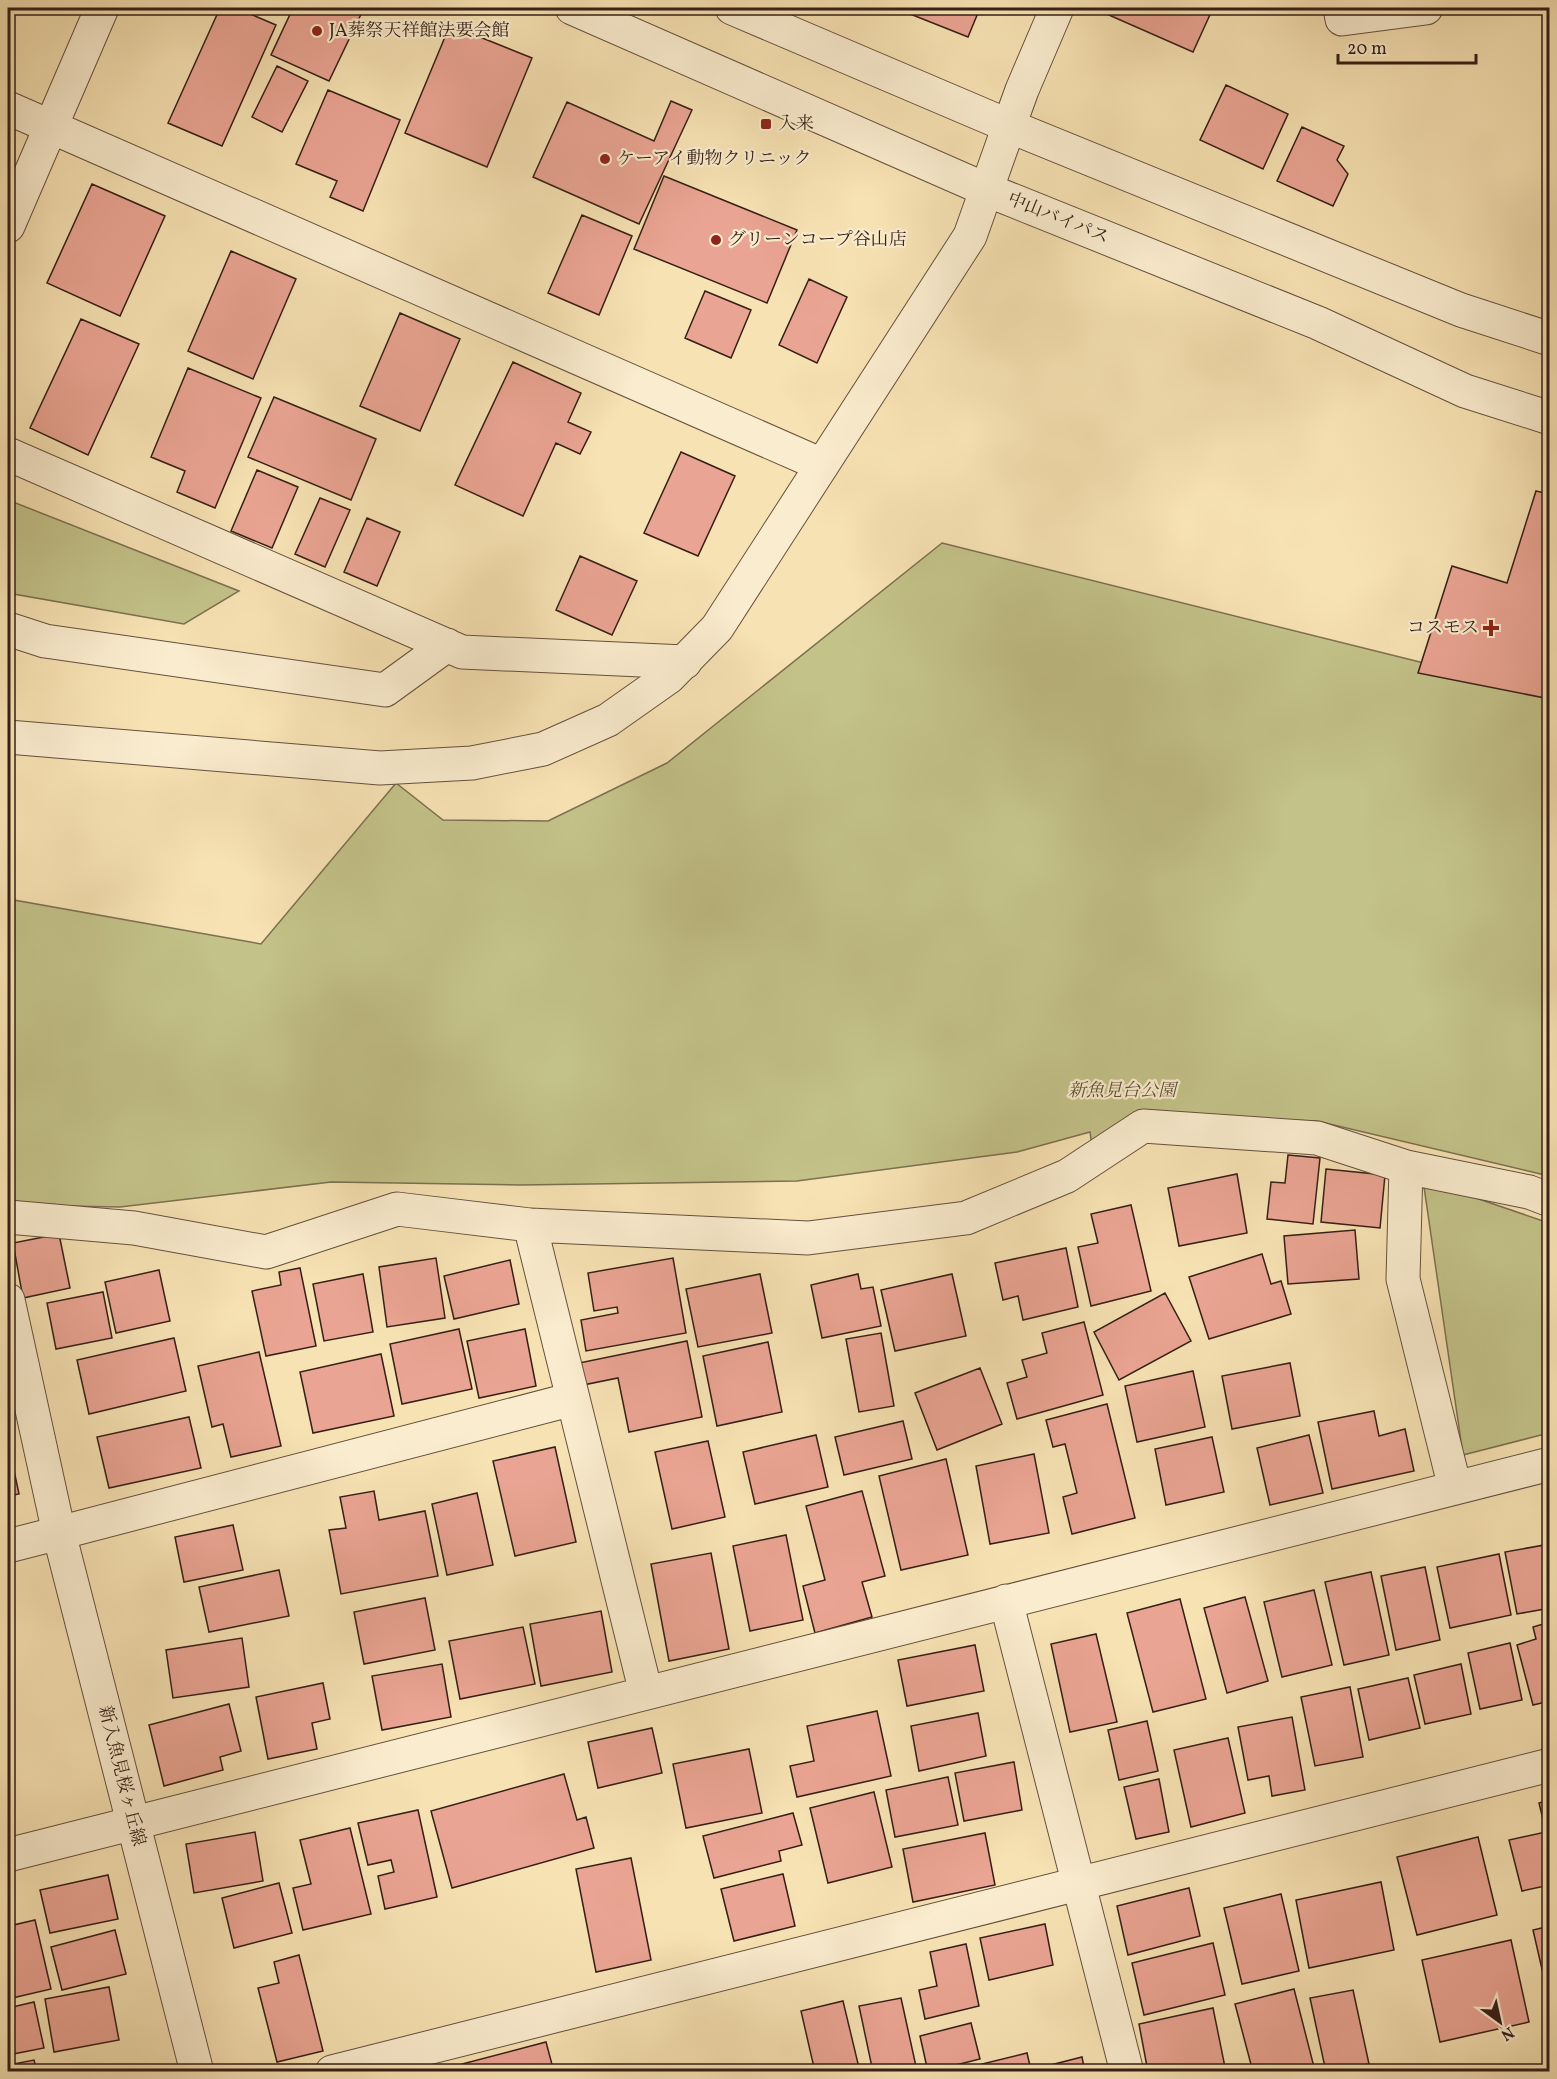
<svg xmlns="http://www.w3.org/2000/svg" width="1557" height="2079" font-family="Vollkorn,'Noto Serif JP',serif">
<rect width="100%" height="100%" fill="#f7e2b3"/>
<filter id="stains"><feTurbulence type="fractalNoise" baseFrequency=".00333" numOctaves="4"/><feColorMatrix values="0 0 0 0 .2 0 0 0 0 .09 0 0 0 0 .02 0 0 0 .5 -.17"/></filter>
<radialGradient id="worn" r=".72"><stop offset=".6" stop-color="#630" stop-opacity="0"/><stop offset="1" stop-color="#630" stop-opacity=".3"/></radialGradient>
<path fill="#c3c289" stroke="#7c7050" stroke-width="1.5" d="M 8,500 L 239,591 L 184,624 L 8,593 Z
M 942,543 L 1432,665 L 1549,698 L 1549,1176 L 1317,1121 L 1195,1118 L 1092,1146 L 1090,1132 L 1017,1152 L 797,1181 L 520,1185 L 331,1182 L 120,1207 L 8,1205 L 8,899 L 261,944 L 396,783 L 443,820 L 548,821 L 667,763 Z
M 1423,1180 L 1549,1223 L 1549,1433 L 1463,1455 Z"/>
<path fill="#eaa493" stroke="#351f16" stroke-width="1.5" d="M 67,8 L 93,8 L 88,18 Z
M 220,8 L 236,8 L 276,25 L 222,146 L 168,123 Z
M 293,8 L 364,8 L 329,81 L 271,55 Z
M 895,8 L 980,8 L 968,37 Z
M 1093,8 L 1213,8 L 1193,52 Z
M 450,25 L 532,58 L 487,167 L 405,133 Z
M 277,66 L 308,81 L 282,132 L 252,117 Z
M 1226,85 L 1288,114 L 1263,169 L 1200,140 Z
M 328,90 L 400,120 L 363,211 L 330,197 L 337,181 L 296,164 Z
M 671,101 L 692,110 L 639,224 L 533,177 L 567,102 L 654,141 Z
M 1302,127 L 1344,146 L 1337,160 L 1348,174 L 1333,206 L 1277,181 Z
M 664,176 L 797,230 L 767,303 L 634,249 Z
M 92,184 L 165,216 L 120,316 L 47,283 Z
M 582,215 L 632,236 L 599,315 L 548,293 Z
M 231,251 L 296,279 L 253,379 L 188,351 Z
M 809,279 L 847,297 L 817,363 L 779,345 Z
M 705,291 L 751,310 L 731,358 L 685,338 Z
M 400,313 L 460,339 L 420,431 L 360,406 Z
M 81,319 L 139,344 L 88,455 L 30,428 Z
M 513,362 L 581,393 L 568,422 L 591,432 L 580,454 L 556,443 L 523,516 L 455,485 Z
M 188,368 L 261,398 L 215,508 L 177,492 L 185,471 L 151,457 Z
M 274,397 L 376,439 L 351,500 L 248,457 Z
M 681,452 L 735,476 L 698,556 L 644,533 Z
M 257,470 L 298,487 L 272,548 L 231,531 Z
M 1536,491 L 1550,494 L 1550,699 L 1418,673 L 1452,566 L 1507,583 Z
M 320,498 L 350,510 L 325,567 L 295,554 Z
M 367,518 L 400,532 L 377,586 L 344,572 Z
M 580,556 L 637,581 L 612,635 L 556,610 Z
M 1288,1155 L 1320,1158 L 1313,1224 L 1267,1219 L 1271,1182 L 1285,1183 Z
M 1326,1169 L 1385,1175 L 1380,1228 L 1321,1222 Z
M 1237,1174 L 1247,1233 L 1179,1246 L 1168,1188 Z
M 1131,1205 L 1151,1291 L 1091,1306 L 1078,1247 L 1098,1243 L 1091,1214 Z
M 1355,1230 L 1359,1279 L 1288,1284 L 1284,1236 Z
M 59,1234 L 70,1288 L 23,1298 L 13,1243 Z
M 1066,1248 L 1078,1307 L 1023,1320 L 1018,1296 L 1003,1300 L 995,1263 Z
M 1262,1254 L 1271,1284 L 1281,1281 L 1291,1314 L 1209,1339 L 1189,1277 Z
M 436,1258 L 445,1318 L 387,1327 L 379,1267 Z
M 673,1258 L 686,1333 L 586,1351 L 581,1320 L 618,1313 L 617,1307 L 594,1311 L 588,1273 Z
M 510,1260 L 519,1304 L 454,1319 L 444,1276 Z
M 300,1268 L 316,1346 L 266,1356 L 252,1291 L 281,1285 L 279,1272 Z
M 159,1270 L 170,1321 L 116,1333 L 105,1282 Z
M 363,1274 L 373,1332 L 324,1341 L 313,1284 Z
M 760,1274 L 772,1333 L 698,1347 L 686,1289 Z
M 858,1274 L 861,1289 L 873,1287 L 881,1326 L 822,1338 L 811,1285 Z
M 952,1274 L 966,1336 L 895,1351 L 881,1290 Z
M 103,1292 L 112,1338 L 56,1349 L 47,1303 Z
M 1165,1293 L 1191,1341 L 1119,1380 L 1094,1332 Z
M 1084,1322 L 1103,1395 L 1017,1419 L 1007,1383 L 1027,1377 L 1022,1360 L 1047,1353 L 1042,1333 Z
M 459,1329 L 472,1389 L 402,1404 L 390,1344 Z
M 525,1329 L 536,1386 L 479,1398 L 467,1341 Z
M 881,1333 L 894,1406 L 859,1412 L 846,1339 Z
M 174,1338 L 186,1391 L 89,1414 L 77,1360 Z
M 687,1341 L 702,1417 L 629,1432 L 618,1378 L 583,1385 L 579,1363 Z
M 768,1342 L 782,1412 L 717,1426 L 703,1356 Z
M 259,1352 L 281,1446 L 231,1457 L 223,1424 L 212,1427 L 198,1366 Z
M 381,1354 L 394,1416 L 313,1433 L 300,1372 Z
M 1290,1363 L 1300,1416 L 1232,1429 L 1222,1376 Z
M 980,1368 L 1002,1424 L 937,1450 L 915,1393 Z
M 1193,1371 L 1205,1427 L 1137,1442 L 1125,1386 Z
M 1107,1404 L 1135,1518 L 1072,1534 L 1063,1497 L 1077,1493 L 1065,1444 L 1053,1447 L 1046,1420 Z
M 1374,1411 L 1379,1436 L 1405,1429 L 1414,1471 L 1332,1489 L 1318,1422 Z
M 189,1417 L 201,1468 L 109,1488 L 97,1437 Z
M 903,1421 L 912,1459 L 844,1475 L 835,1437 Z
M 816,1435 L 828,1487 L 755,1504 L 743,1452 Z
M 1309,1435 L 1323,1493 L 1270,1505 L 1257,1448 Z
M 1212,1437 L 1224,1492 L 1166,1505 L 1155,1449 Z
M 708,1441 L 725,1517 L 672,1529 L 655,1452 Z
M 8,1442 L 19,1494 L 8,1496 Z
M 555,1447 L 576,1542 L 515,1556 L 493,1461 Z
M 1034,1454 L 1049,1533 L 990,1544 L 976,1466 Z
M 946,1459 L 968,1555 L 901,1570 L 879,1476 Z
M 374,1491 L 379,1520 L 425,1511 L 438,1576 L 341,1594 L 329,1530 L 346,1528 L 340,1497 Z
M 862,1491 L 885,1576 L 862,1582 L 872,1617 L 815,1633 L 803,1586 L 825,1580 L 806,1506 Z
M 477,1493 L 493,1565 L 447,1575 L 432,1504 Z
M 233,1525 L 243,1570 L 184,1582 L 175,1537 Z
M 786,1535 L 803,1620 L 750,1631 L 733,1546 Z
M 1550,1544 L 1550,1608 L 1517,1614 L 1505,1552 Z
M 711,1553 L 729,1649 L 669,1661 L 651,1564 Z
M 1499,1554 L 1511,1615 L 1450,1628 L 1437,1567 Z
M 1425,1567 L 1440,1640 L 1396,1650 L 1381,1576 Z
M 279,1570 L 289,1616 L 209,1632 L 199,1587 Z
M 1371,1572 L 1389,1655 L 1344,1665 L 1325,1582 Z
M 1314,1590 L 1332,1665 L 1282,1677 L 1264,1602 Z
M 1245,1597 L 1268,1681 L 1227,1693 L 1204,1608 Z
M 425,1598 L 435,1650 L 364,1664 L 354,1612 Z
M 1180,1599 L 1206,1699 L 1153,1712 L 1127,1613 Z
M 601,1611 L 612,1672 L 541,1686 L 530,1624 Z
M 1550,1622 L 1550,1701 L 1533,1705 L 1517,1645 L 1536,1639 L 1533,1627 Z
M 523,1627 L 535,1684 L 460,1699 L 449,1641 Z
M 1096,1634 L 1117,1722 L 1070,1732 L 1051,1644 Z
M 242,1638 L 249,1687 L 173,1698 L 166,1650 Z
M 1510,1643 L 1522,1700 L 1480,1709 L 1468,1653 Z
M 975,1645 L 984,1691 L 907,1706 L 898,1660 Z
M 442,1664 L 451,1717 L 382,1730 L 372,1676 Z
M 1461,1664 L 1471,1714 L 1425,1724 L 1414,1675 Z
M 1408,1678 L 1420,1728 L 1369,1740 L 1358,1689 Z
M 323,1683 L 330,1719 L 312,1723 L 317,1749 L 268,1759 L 256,1697 Z
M 1350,1687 L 1363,1757 L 1315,1766 L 1301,1697 Z
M 229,1704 L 241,1751 L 220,1757 L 223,1770 L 164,1786 L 149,1725 Z
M 877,1711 L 891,1776 L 797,1797 L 790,1766 L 814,1761 L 807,1726 Z
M 978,1713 L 986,1756 L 919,1771 L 911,1726 Z
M 1292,1717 L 1305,1790 L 1272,1796 L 1269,1776 L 1248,1780 L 1238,1727 Z
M 1147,1721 L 1158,1771 L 1119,1780 L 1108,1730 Z
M 652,1728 L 662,1773 L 598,1788 L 588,1742 Z
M 1228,1738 L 1245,1813 L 1191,1827 L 1174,1750 Z
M 749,1749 L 762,1813 L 686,1828 L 673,1764 Z
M 1014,1762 L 1022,1810 L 964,1821 L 955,1773 Z
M 564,1774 L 577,1820 L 586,1817 L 594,1848 L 452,1888 L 431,1811 Z
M 948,1777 L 958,1825 L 895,1837 L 886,1790 Z
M 1159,1779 L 1169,1832 L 1136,1839 L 1124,1787 Z
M 874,1792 L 892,1867 L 828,1883 L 810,1808 Z
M 1550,1800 L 1550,1885 L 1522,1891 L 1509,1840 L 1546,1832 L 1539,1803 Z
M 418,1810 L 437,1897 L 385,1909 L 378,1876 L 394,1872 L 391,1860 L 368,1865 L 358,1823 Z
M 793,1813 L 802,1845 L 779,1851 L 781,1861 L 714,1878 L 703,1836 Z
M 350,1828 L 371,1914 L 303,1930 L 293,1888 L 311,1884 L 300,1840 Z
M 255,1832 L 263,1881 L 194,1893 L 186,1844 Z
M 985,1833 L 995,1885 L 913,1902 L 903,1849 Z
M 1478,1837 L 1497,1915 L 1417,1935 L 1397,1857 Z
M 631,1858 L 651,1960 L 596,1972 L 576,1869 Z
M 783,1874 L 795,1926 L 734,1941 L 721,1889 Z
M 108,1875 L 118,1919 L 50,1933 L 40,1890 Z
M 1381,1882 L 1394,1950 L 1309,1968 L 1296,1900 Z
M 279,1883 L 292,1933 L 234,1948 L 222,1898 Z
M 1189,1888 L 1200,1936 L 1128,1955 L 1117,1906 Z
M 1281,1894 L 1299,1971 L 1242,1984 L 1224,1908 Z
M 35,1920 L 51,1989 L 8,1999 L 8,1921 L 9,1926 Z
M 1045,1924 L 1053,1965 L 989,1980 L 980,1938 Z
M 1550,1926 L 1550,2004 L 1533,1930 Z
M 115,1930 L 126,1974 L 62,1990 L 51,1947 Z
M 1511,1940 L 1529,2022 L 1440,2042 L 1422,1960 Z
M 1213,1943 L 1225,1995 L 1144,2015 L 1132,1963 Z
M 966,1944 L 979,2006 L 925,2019 L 919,1990 L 937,1986 L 930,1952 Z
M 299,1955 L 323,2051 L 277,2062 L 258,1988 L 279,1983 L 274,1962 Z
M 109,1987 L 119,2040 L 54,2052 L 45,1999 Z
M 1294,1989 L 1314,2067 L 1298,2072 L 1253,2072 L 1235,2004 Z
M 1353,1990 L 1369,2064 L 1326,2072 L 1310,1998 Z
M 901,1998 L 917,2071 L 873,2072 L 859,2006 Z
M 843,2001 L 860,2072 L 815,2072 L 801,2011 Z
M 34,2002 L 44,2048 L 8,2055 L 8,2008 Z
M 1213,2008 L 1226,2072 L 1186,2072 L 1186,2068 L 1170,2072 L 1148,2072 L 1139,2024 Z
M 971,2023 L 980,2059 L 928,2072 L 920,2036 Z
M 546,2042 L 554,2072 L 463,2072 L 462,2064 Z
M 1027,2053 L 1031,2070 L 1082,2057 L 1085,2072 L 984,2072 L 982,2064 Z
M 34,2060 L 37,2072 L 8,2072 L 8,2065 Z
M 634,2065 L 636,2072 L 602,2072 Z"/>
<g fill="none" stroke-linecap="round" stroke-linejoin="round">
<g stroke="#66503d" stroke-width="35">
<path id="minor" d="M 1340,8 L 1342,19 L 1426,8
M 8,108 L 822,465
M 1009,126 L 1022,90 L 1057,8
M 8,226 L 102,8
M 8,454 L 462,652 L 685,662
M 8,629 L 45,641 L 385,690 L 447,645
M 1406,1167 L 1529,1192 L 1550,1200
M 8,1217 L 134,1228 L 266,1252 L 397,1209 L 530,1225 L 808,1238 L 966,1218 L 1067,1176 L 1143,1126 L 1317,1138 L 1406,1167 L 1403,1279 L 1455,1488
M 530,1225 L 646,1693
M 8,1300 L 59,1533 L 573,1399
M 1006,1601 L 1127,2072
M 8,1855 L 1550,1464
M 332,2072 L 1550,1765"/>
</g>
<g stroke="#66503d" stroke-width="35">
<path id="tertiary" d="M 572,8 L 987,190 L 1318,323 L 1465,391 L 1550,418
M 732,8 L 1009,126 L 1461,310 L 1550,339
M 8,737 L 380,768 L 472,763 L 543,749 L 608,720 L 669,677 L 717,628 L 970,236 L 1009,126
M 8,1546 L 59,1533 L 197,2072"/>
</g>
<use href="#minor" stroke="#faecce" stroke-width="33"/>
<use href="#tertiary" stroke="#faecce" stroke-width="33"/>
</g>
<g fill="#8f2418" stroke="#faecce" stroke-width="2">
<circle cx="317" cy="31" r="6"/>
<rect x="760" y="118" width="12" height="12" rx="3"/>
<circle cx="605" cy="159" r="6"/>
<circle cx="716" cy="240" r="6"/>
<path d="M1488 619h6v6h6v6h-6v6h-6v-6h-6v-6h6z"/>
</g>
<g text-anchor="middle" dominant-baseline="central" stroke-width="4.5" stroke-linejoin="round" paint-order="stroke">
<g font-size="18" fill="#351f16" stroke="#faecce" text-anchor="start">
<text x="329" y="31">JA葬祭天祥館法要会館</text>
<text x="778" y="124">入来</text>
<text x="617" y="159">ケーアイ動物クリニック</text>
<text x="728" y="240">グリーンコープ谷山店</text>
<text x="1479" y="628" text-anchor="end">コスモス</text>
</g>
<g font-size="18" fill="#351f16" stroke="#faecce">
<text transform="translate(1058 219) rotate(22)">中山バイパス</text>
<text transform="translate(121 1776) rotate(76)">新入魚見桜ヶ丘線</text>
</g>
<g font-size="18" font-style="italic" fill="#605038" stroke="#faecce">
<text x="1122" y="1091">新魚見台公園</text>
</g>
</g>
<rect width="1557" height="2079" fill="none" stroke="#f7e2b3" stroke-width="30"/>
<rect x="9" y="9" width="1539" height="2061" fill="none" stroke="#351f16" stroke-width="3"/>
<rect x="15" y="15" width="1527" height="2049" fill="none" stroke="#351f16" stroke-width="1.5"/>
<g transform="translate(1500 2022) rotate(147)" stroke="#faecce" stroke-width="4.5" paint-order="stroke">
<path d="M0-4.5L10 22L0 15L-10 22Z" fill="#351f16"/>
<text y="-9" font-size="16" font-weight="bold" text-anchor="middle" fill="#351f16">N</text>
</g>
<path d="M1338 54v9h138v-9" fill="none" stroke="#351f16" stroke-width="3"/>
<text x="1347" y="54" font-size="18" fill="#351f16" stroke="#faecce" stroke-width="4.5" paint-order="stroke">20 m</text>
<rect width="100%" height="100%" filter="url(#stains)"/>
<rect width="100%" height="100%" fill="url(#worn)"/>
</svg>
